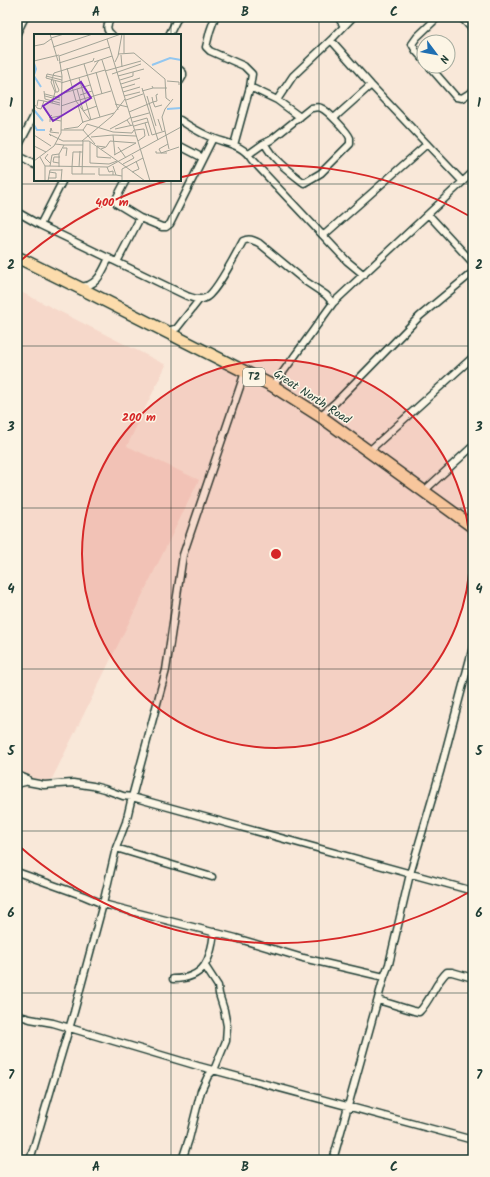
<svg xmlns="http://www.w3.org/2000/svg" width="490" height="1177" font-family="Kalam,sans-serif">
<rect width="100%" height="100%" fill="#f9e8d9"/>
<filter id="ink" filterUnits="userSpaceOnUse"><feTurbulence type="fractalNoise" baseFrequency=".025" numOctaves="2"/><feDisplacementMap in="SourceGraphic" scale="8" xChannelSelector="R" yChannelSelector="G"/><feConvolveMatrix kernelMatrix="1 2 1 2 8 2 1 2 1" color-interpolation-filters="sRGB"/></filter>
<g filter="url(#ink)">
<path fill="#f6d8ca" d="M 17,290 L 166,365 L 127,446 L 199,480 L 50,783 L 17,774 Z"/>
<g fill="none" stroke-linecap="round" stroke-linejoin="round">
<g stroke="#1f3d34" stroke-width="9">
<path id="street" d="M 111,17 C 108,24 104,29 112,35
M 215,17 L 210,31 L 206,47 L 210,51 L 244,66 L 252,74 L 250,87 L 277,100 L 300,117
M 338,17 L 344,26
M 461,17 L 473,30
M 17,33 L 25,17
M 169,35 L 178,17
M 331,40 L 371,85 L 462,181
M 424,60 L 416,51 L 412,44 L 417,37 L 438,17
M 429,66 L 456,97 L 462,98 L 473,91
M 180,70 L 183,73 L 183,76 L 180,81
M 277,100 L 293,76 L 331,40 L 353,17
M 334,118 L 371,85
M 180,120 C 189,126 199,132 208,136 C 225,144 242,143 252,160 L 347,261 L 364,275
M 234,145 L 250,87
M 180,146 L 203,158
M 17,149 L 35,114
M 17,153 L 18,156 L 35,165
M 249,154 L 263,144 L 271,140 L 311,108 C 315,108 318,106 321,108 C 327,110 348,132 350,138 C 350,140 350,143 350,144 L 321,173 L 304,183 C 290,172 273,160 265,144
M 126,180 L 117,197 L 117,204 L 140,218
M 17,212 L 40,225 L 187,296 C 193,298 199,301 205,298 C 215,295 237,252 243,241 C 249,238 253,240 259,243 L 305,281 L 326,295 L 333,303
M 428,214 L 473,263
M 40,225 L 63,180
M 324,235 L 427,144
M 117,262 L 140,218 L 162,227 L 166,227 L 170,224 L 213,138
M 80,287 C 98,286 102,272 109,258
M 167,331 L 177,328 L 199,300
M 245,372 L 183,555 L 166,670 L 132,797 L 473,891
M 273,386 L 333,303 L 473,172
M 320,416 L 336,402 L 420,316 L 473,272
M 369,451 L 473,357
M 424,491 L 473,446
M 17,775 L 27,779
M 17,784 L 25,782 L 27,779 L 28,782 L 44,785 L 73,783 L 93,786 L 104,789 L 123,796 L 132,797 L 126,822 L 116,848 L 103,904 L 74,1012 L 30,1160
M 116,848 L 212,877
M 17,872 L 84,896 L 103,904 L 236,938 L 303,958 L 384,977 L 389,964 L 410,874 L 440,772 L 473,647
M 173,979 C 205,979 211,959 214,932
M 378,1000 L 414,1011 L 419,1012 C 431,1000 435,983 447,972 L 452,972 L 473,978
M 17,1015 L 30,1019 L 53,1023 L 198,1066 L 473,1140
M 182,1160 L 189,1139 L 201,1091 L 208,1076 L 214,1070 L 226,1041 L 227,1026 L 224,1010 L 219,994 L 218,986 L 205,966
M 333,1160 L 384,977"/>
</g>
<g stroke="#1f3d34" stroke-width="14">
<path id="highway" d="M 17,257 L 78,287 L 273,386 L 320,416 L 473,527"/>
</g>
<use href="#street" stroke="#fcf5e5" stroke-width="6"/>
<use href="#highway" stroke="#fcdcac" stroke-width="11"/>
</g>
</g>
<path fill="none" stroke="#1f3d34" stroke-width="1" stroke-opacity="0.55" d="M 171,17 L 171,35M 319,17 L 319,1160M 171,180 L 171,1160M 17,184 L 473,184M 17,346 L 473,346M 17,508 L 473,508M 17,669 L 473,669M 17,831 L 473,831M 17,993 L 473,993"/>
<circle cx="276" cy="554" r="194" fill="#d62828" fill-opacity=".12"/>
<g fill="none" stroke="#d62828" stroke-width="2">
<circle cx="276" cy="554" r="194"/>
<path d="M471 891A389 389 0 0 1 18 845M18 263A389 389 0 0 1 169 180M182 177A389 389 0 0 1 471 217"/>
</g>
<g text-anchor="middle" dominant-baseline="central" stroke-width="3" stroke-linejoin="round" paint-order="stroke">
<rect fill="#fcf5e5" stroke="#617469" stroke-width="1" x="243" y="368" width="22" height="18" rx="3"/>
<g font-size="11" font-weight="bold" fill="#1f3d34">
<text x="254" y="377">T2</text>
</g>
<g font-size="12" fill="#1f3d34" stroke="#fcf5e5">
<text transform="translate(312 397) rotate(33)">Great North Road</text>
</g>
</g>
<g transform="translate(34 34)">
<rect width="147" height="147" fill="#f9e8d9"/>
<path fill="none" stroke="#93c7f0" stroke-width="2" d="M 118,31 L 136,24 L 147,26M 0,41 L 2,35 L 0,29M 0,42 L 7,53M 133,75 L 147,74M 0,76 L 9,87M 0,91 L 3,96 L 11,96"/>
<path fill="none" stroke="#a2a497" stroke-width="1" d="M 16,0 L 24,27M 90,0 L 90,19M 17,4 L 30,0M 73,5 L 116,147M 0,12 L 10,10 L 17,5M 19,13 L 59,0M 84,20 L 100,19 L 131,45 L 132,64 L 136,67M 87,21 L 88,33M 68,26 L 84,76M 0,27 L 25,21M 60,28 L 78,22M 81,28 L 84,22 L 88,0M 25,29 L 76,13M 50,30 L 66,83M 71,37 L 107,27M 57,38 L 65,26M 62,38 L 68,60M 78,40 L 107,30M 12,42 L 28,46M 84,42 L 110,35M 45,44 L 57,86M 19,46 L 22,58M 86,46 L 99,42 L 99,38M 133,47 L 145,48 L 145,51M 27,48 L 12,44 L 13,40 L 28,43M 27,49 L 71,36M 87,50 L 106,44M 88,54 L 101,50M 108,54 L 124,106M 119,54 L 133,54M 43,55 L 56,51M 10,57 L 11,65 L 26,69M 108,57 L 119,54 L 118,52M 21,58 L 24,58 L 25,56 L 21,47M 89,58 L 106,53M 11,60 L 26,64M 27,60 L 43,55 L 49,76M 124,60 L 122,61 L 123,67 L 119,68 L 121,73 L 128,71M 46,61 L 58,57M 11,62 L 26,66M 90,62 L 106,58M 113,62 L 122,92M 92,66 L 109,60M 18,69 L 21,58 L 17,48 L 20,39 L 59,27 L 60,24M 81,70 L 94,73M 1,71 L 3,74 L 7,75 L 10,67 L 26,71M 44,71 L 49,89M 3,72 L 4,66 L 10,67M 27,72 L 42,67 L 33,34M 49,77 L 63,72M 95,78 L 119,68 L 118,63M 18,81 L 15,84 L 26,82M 97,83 L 93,86 L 97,92M 97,84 L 115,79M 113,84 L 118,101 L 131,97M 124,85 L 128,97M 56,86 L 42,67 L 77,57M 16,88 L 16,85 L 27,87M 99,88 L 113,84M 111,89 L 115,102M 100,92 L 114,88M 30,95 L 44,93 L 49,88 L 80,79M 76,95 L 93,86M 81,95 L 99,91M 27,96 L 49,96 L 53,90 L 79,98 L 98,99 L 100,96M 49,96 L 61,110M 101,96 L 110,95 L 111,102 L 104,107M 18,97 L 17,94 L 16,98 L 25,99M 0,101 L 17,112M 17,102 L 15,100 L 29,107 L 55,107 L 85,128M 57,103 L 79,101M 48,107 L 78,82 L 91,65M 56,108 L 56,129 L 75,130 L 83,127M 21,110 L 30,111 L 25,120M 134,110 L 125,115 L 127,119 L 145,113M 30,111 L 49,111M 0,112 L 12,118M 71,113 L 63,112 L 63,123 L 77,124M 84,113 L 92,124M 29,114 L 33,114 L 32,122M 67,115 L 72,113 L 76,107 L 102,109M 135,115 L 128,83 L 131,75 L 139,65M 122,117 L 122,119 L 133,119M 14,120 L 11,124 L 16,129M 80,121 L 102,109M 81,121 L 79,101 L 102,102M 6,123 L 11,132 L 11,147M 0,127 L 20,112 L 27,99 L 28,42 L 25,22 L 87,0M 85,128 L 92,133 L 88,135 L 88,147M 25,129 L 19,128 L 20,123 L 26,123M 89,130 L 100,124 L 98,121M 11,132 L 74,133 L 147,93M 16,132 L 18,121 L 25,120 L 25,133M 79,132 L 82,141 L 88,142M 38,133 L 38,140 L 48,140 L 49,107M 38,133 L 39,118 L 49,118M 45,133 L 46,117M 73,133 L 75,138 L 79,137 L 79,141M 92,133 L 111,147M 92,133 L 109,124M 65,134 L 65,141 L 82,141M 98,138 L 105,135 L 102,127M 48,140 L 61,140M 14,144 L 22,144 L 22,139 L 15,138M 14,147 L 16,136 L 28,136M 27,147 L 28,135"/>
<path fill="#7b2cbf" fill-opacity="0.15" stroke="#7b2cbf" stroke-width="2" d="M 47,48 L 57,64 L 19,87 L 9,72 Z"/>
<rect width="147" height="147" fill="none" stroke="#1f3d34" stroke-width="2"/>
</g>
<circle cx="276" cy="554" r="6" fill="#d62828" stroke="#fcf5e5" stroke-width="2"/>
<g font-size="12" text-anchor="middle" font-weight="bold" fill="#d62828" stroke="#fcf5e5" stroke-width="3" stroke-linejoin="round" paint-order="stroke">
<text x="112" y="206">400 m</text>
<text x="139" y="421">200 m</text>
</g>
<rect width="490" height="1177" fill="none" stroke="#fcf5e5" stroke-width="44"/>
<g transform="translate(436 54) rotate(122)"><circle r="19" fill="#fcf5e5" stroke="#a4ab9e"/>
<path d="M0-3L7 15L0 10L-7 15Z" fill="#1f6fb2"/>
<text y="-6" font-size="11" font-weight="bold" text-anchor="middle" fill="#1f3d34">N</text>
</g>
<rect x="22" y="22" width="446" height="1133" fill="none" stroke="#1f3d34" stroke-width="1.5"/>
<g font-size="13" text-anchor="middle" font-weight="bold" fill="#1f3d34">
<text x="96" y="16">A</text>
<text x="245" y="16">B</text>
<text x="394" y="16">C</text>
<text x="11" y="107">1</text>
<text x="479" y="107">1</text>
<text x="11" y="269">2</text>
<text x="479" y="269">2</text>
<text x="11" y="431">3</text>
<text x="479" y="431">3</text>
<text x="11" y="593">4</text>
<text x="479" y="593">4</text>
<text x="11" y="755">5</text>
<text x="479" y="755">5</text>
<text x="11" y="917">6</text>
<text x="479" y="917">6</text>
<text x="11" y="1079">7</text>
<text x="479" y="1079">7</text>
<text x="96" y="1171">A</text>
<text x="245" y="1171">B</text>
<text x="394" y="1171">C</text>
</g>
</svg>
